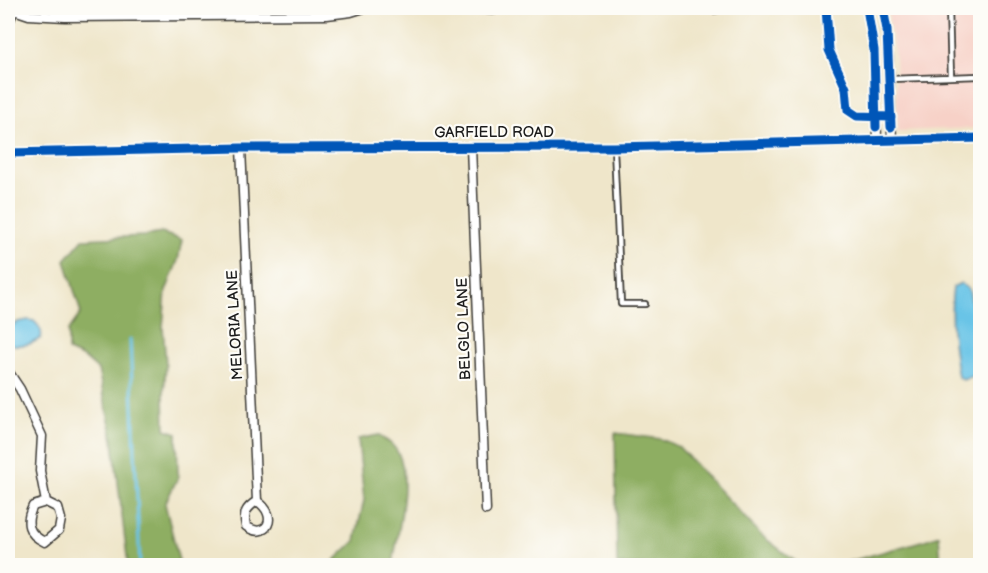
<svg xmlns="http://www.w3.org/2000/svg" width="988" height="573" font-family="'Balsamiq Sans',sans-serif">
<rect width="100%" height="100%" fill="#fdfcf7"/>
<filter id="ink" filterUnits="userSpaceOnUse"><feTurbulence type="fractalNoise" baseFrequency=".0167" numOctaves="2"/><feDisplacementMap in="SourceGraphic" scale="12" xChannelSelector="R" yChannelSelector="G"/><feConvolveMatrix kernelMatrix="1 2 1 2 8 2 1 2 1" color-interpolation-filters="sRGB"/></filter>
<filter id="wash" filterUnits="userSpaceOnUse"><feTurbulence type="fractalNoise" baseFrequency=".008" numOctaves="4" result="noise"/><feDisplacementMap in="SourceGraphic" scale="24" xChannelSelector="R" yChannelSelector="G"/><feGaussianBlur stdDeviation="1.35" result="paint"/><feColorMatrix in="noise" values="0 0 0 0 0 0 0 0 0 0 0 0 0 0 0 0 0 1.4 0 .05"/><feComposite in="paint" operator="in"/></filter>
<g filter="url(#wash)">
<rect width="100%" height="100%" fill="#efe6ca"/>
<path fill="#f7d1c7" d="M 887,8 L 980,8 L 980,128 L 898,131 L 895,57 Z"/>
<path fill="#8eae62" stroke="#55653f" stroke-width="1.5" d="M 162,233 L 182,240 L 178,260 L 166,291 L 163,327 L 166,364 L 164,394 L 165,429 L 177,433 L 178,477 L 165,504 L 180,565 L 128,565 L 112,433 L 98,370 L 84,358 L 68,351 L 68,331 L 81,313 L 65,260 L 83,239 L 145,236 Z
M 615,433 L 661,439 L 679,447 L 761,535 L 800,565 L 617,565 Z
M 378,435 C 382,438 386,440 390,443 C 418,466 396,535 393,565 L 332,565 L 334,561 L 355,541 L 364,500 L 358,439 Z
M 939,535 L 941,565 L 837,565 L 925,540 Z"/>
<path fill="#69c4e7" stroke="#427082" stroke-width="1.5" d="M 961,283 L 969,290 L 974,314 L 979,365 L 973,376 L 963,380 L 958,377 C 953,347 949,316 953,287 Z
M 28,320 L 34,321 C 39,326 43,331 41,338 C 30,345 24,346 12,345 L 8,340 L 8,328 L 18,322 Z"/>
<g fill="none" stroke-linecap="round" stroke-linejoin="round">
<path stroke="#69c4e7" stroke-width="3" d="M 130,339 L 140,566"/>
</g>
</g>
<g filter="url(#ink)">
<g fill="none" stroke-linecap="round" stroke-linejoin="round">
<g stroke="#3c3a36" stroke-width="8">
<path id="lane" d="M 949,8 L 951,77
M 890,79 L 980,76
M 614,148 L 621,304 L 645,304"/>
</g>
<g stroke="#3c3a36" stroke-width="11">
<path id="street" d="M 8,8 L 29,15 L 65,17 L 327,15 L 351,12 L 364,8
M 463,8 L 492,10 L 509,8
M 708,8 L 714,9 L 723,8
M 867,8 L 874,50 L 877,139
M 883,8 C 891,51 890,95 892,139
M 8,24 L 14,10
M 471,147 L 486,510
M 241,148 L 257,501 C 246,508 243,513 246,526 C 266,541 280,516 257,501
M 8,153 L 241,148 L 614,147 L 980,138
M 8,371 L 20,389 L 42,436 L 40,471 L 46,502
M 46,502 L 58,508 L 61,519 L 59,530 L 45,542 C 27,534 25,522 33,506 Z"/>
</g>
<use href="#lane" stroke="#fff" stroke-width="4.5"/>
<use href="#street" stroke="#fff" stroke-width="8"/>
<g stroke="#fdfcf7" stroke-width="13">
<path id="cycleway" d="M 826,8 L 829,50 L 846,88 L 848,110 L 857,116 L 891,117
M 867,8 L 874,50 L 876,127
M 883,8 L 887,30 L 891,127
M 8,153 L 241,148 L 614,147 L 980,138"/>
</g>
<use href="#cycleway" stroke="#0057b8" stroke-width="9"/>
</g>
</g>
<g text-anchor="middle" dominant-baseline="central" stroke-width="4.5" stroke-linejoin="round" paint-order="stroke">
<g font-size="15" fill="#1c1c1c" stroke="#fdfcf7">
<text x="494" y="132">GARFIELD ROAD</text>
<text transform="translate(235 325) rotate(-93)">MELORIA LANE</text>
<text transform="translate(464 329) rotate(-92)">BELGLO LANE</text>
</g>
</g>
<rect width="988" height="573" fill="none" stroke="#fdfcf7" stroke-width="30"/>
</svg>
